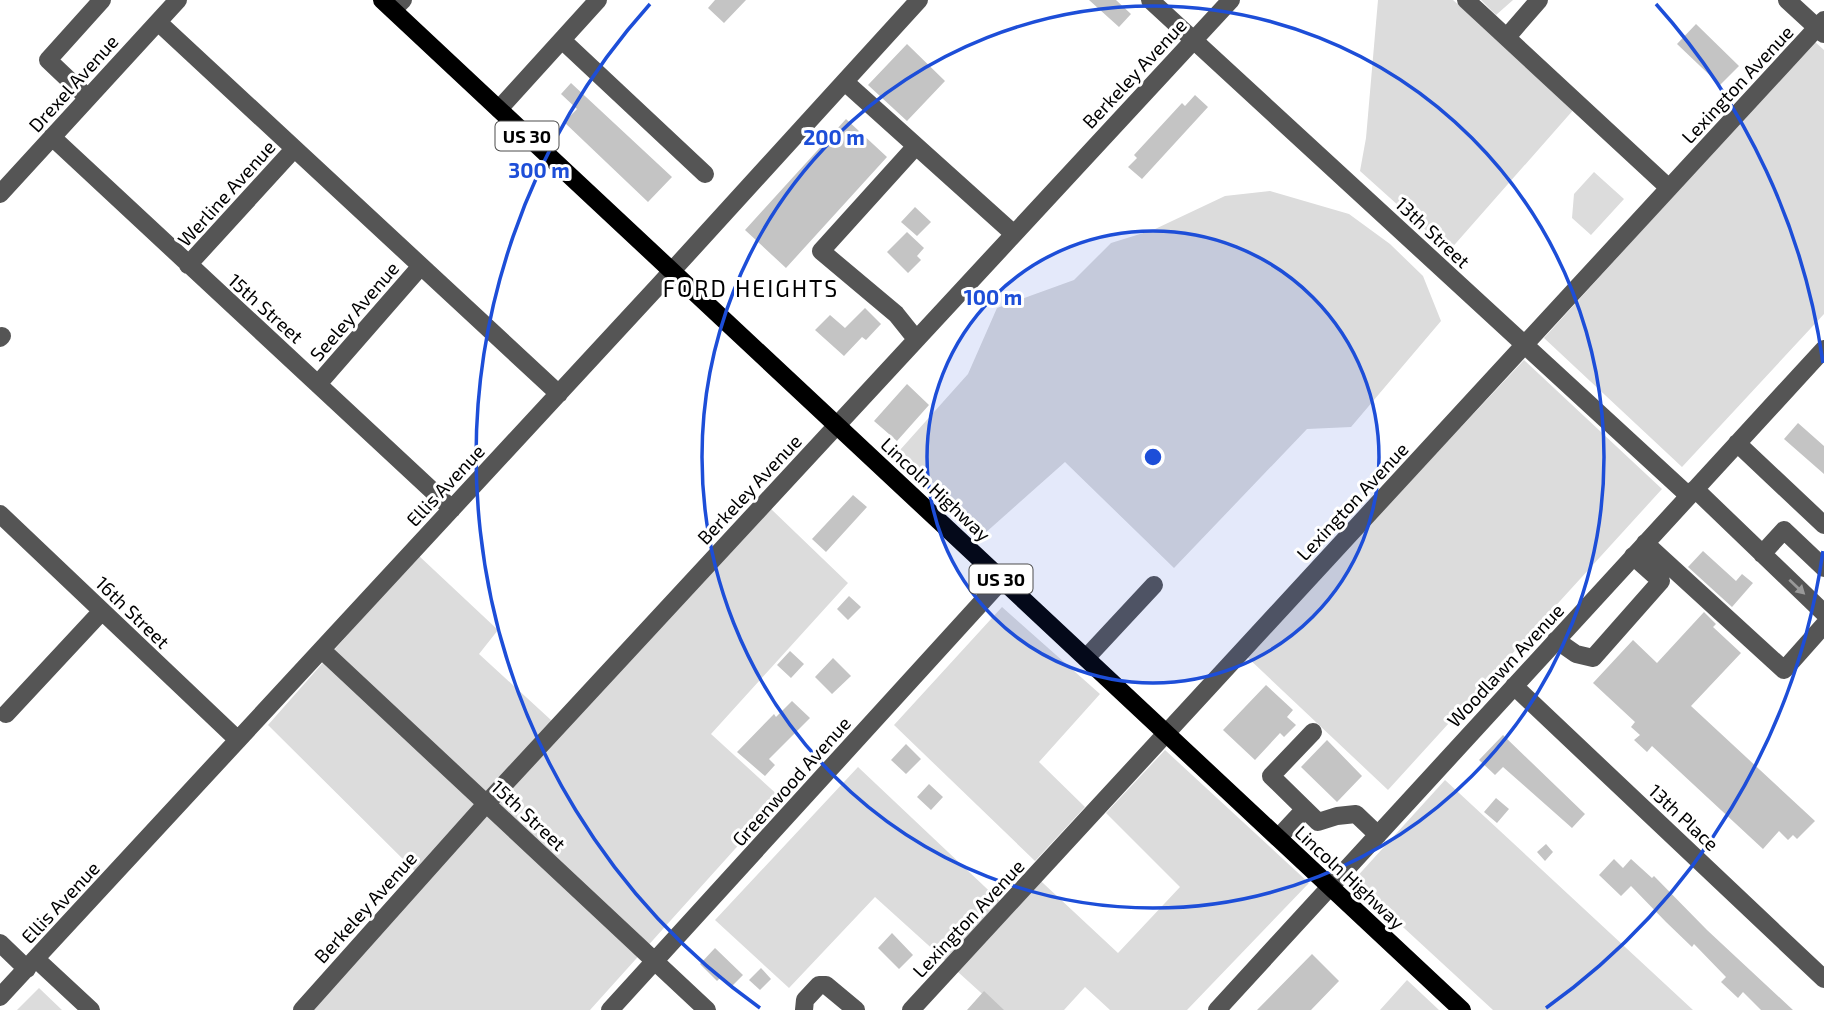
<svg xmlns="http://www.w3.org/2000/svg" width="1824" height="1010" font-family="'Exo 2',sans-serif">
<rect width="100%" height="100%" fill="#fff"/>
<path fill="#dcdcdc" d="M 1378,0 L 1453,0 L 1575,108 L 1449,251 L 1360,171 L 1366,138 Z
M 1481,0 L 1513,0 L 1496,15 Z
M 1814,41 L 1824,50 L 1824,314 L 1682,467 L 1544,338 Z
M 1594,172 L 1624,199 L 1591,235 L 1572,218 L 1574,194 Z
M 1270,191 L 1349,214 L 1390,244 L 1423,276 L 1441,321 L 1351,427 L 1307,429 L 1174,568 L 1065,462 L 984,534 L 900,450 L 968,374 L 997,308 L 1074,280 L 1111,243 L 1153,230 L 1225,196 Z
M 1524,360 L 1662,489 L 1388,790 L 1246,656 Z
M 770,508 L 848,583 L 711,734 L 781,798 L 590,1010 L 312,1010 L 426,882 L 268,725 L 418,555 L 498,630 L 479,654 L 564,732 Z
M 1002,607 L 1100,694 L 1039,762 L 1085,807 L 1035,861 L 894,725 Z
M 1165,750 L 1309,883 L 1187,1010 L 1110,1010 L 1085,987 L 1064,1010 L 1000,1010 L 875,897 L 789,988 L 715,920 L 858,767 L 1002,903 L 1029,870 L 1118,953 L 1180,887 L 1106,813 Z
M 1445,780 L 1693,1010 L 1493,1010 L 1353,881 Z
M 1407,980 L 1439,1010 L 1380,1010 Z
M 39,988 L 62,1010 L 17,1010 Z"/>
<path fill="#c4c4c4" d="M 715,0 L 746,0 L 724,23 L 708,8 Z
M 1089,0 L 1116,0 L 1131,14 L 1119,27 Z
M 1696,24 L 1739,66 L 1720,85 L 1677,44 Z
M 907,44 L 945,81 L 907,121 L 868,85 Z
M 571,83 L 672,177 L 648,202 L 564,122 L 577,109 L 561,94 Z
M 1195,95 L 1208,107 L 1142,179 L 1128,167 L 1137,158 L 1134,155 L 1182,103 L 1185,106 Z
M 846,119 L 887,157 L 786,268 L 745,230 Z
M 915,207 L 931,222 L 917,236 L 901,222 Z
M 907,232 L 924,248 L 917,256 L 921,260 L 908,273 L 887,252 Z
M 865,308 L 881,324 L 866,340 L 862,337 L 844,356 L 815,330 L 830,315 L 845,328 Z
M 907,384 L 929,405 L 897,441 L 874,421 Z
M 1798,423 L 1824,446 L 1824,474 L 1784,439 Z
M 853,495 L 867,507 L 826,552 L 812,539 Z
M 1703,551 L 1736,581 L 1742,574 L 1753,583 L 1732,607 L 1688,567 Z
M 849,596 L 861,607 L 848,620 L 837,609 Z
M 1704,612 L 1716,624 L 1713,627 L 1741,653 L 1691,706 L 1815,821 L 1797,839 L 1793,835 L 1788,840 L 1779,831 L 1763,849 L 1652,746 L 1647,752 L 1634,740 L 1640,735 L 1631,727 L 1635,722 L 1593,683 L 1633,640 L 1657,663 Z
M 790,651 L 804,664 L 791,678 L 777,665 Z
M 833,658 L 851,676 L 832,694 L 815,677 Z
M 1266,685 L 1293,710 L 1287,717 L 1296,725 L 1284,737 L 1280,733 L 1255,760 L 1223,730 Z
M 792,701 L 810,718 L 769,759 L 775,765 L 765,776 L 737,752 L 774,714 L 776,717 Z
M 1503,735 L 1585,814 L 1572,828 L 1503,767 L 1495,775 L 1479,760 Z
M 1327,740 L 1362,776 L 1337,802 L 1301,767 Z
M 906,744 L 921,759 L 906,774 L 891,760 Z
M 929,784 L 943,797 L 931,810 L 917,797 Z
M 1496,798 L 1509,809 L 1497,823 L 1484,812 Z
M 1546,844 L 1553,852 L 1545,861 L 1537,852 Z
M 1614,859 L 1623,868 L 1631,859 L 1652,878 L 1654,876 L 1707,930 L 1793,1010 L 1761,1010 L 1743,992 L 1738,998 L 1721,982 L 1726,977 L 1694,944 L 1692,947 L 1666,922 L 1631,886 L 1621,896 L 1599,875 Z
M 892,933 L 913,955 L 899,969 L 878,948 Z
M 715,948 L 743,975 L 731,987 L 721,977 L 717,981 L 700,964 Z
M 1312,954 L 1339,981 L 1311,1010 L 1257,1010 Z
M 761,968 L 771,979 L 760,990 L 749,980 Z
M 984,991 L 1004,1010 L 967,1010 Z"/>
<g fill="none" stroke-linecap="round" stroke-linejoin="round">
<path stroke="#555" stroke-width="18" d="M 1150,0 L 1689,496
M 1466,0 L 1669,188
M 1787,0 L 1824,34
M 393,10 L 403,0
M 158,22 L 559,394
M 1507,37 L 1539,0
M 562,40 L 705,174
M 845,82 L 1014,234
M 88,98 L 48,60 L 102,0
M 499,109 L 598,0
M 52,137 L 452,509
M 0,194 L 178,0
M 188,265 L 294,149
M 0,338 L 2,336
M 916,339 L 896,314 L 821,251 L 916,146
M 318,384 L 421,266
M 1737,443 L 1824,525
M 1695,489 L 1824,613
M 0,514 L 238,740
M 1645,543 L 1784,670 L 1824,625
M 1762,554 L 1784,530 L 1824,568
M 1556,640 L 1576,654 L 1593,658 L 1661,581 L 1633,556
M 322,650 L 707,1010
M 1086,658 L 1154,585
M 1514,686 L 1824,979
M 6,714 L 102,611
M 1313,732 L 1271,776 L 1318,822 L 1337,816 L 1356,814 L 1378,835
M 1278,838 L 1305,809
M 0,943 L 27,969
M 36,959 L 91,1010
M 0,997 L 660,284 L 919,0
M 302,1010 L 486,804 L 1231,0
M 610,1010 L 1002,580
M 804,1010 L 805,1000 L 819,985 L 826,985 L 856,1010
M 911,1010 L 1824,20
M 1217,1010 L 1824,349"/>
<path stroke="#000" stroke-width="18" d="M 382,0 L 1462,1010"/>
</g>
<defs><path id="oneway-solid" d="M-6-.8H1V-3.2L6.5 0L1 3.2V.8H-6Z" transform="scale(1.75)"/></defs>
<use fill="#999" href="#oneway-solid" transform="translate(1797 587) rotate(43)"/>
<circle cx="1153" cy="457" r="226" fill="#1d4ed8" fill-opacity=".12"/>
<g fill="none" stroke="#1d4ed8" stroke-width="3.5">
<circle cx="1153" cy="457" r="226"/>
<circle cx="1153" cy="457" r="451"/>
<path d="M1823 551A677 677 0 0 1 1546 1008M760 1008A677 677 0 0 1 650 4M1656 4A677 677 0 0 1 1823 363"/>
</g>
<g text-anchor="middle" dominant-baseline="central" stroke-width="6" stroke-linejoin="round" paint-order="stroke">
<g fill="#fff" stroke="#4c4c4c" stroke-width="2">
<rect x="495.5" y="121.5" width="63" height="29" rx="5"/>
<rect x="969.5" y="564.5" width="63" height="29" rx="5"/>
</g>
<g font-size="18" font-weight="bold" fill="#000">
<text x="527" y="136">US 30</text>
<text x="1001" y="579">US 30</text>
</g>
<g font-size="19" fill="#000" stroke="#fff">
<text transform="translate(1134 73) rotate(-47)">Berkeley Avenue</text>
<text transform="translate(73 83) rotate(-48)">Drexel Avenue</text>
<text transform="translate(1737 84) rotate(-47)">Lexington Avenue</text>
<text transform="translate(226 193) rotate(-48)">Werline Avenue</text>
<text transform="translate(1433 232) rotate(43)">13th Street</text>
<text transform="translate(266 308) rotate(42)">15th Street</text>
<text transform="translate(354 311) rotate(-49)">Seeley Avenue</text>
<text transform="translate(445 485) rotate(-47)">Ellis Avenue</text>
<text transform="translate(749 489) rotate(-47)">Berkeley Avenue</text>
<text transform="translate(936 489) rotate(43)">Lincoln Highway</text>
<text transform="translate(1352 501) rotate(-47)">Lexington Avenue</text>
<text transform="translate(133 612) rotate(44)">16th Street</text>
<text transform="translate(1505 665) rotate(-47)">Woodlawn Avenue</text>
<text transform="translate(791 781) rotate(-48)">Greenwood Avenue</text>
<text transform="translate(529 815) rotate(43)">15th Street</text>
<text transform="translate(1684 817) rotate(43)">13th Place</text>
<text transform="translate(1350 877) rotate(43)">Lincoln Highway</text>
<text transform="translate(60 902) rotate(-47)">Ellis Avenue</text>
<text transform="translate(365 907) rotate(-48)">Berkeley Avenue</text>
<text transform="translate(968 918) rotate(-47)">Lexington Avenue</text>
</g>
<g font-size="23" letter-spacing="2" fill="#000" stroke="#fff">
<text x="751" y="288">FORD HEIGHTS</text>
</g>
</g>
<circle cx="1153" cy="457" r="10" fill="#1d4ed8" stroke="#fff" stroke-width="3.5"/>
<g font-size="21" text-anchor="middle" font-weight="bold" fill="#1d4ed8" stroke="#fff" stroke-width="6" stroke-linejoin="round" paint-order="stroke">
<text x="834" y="145">200 m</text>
<text x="539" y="178">300 m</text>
<text x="993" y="305">100 m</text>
</g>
</svg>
